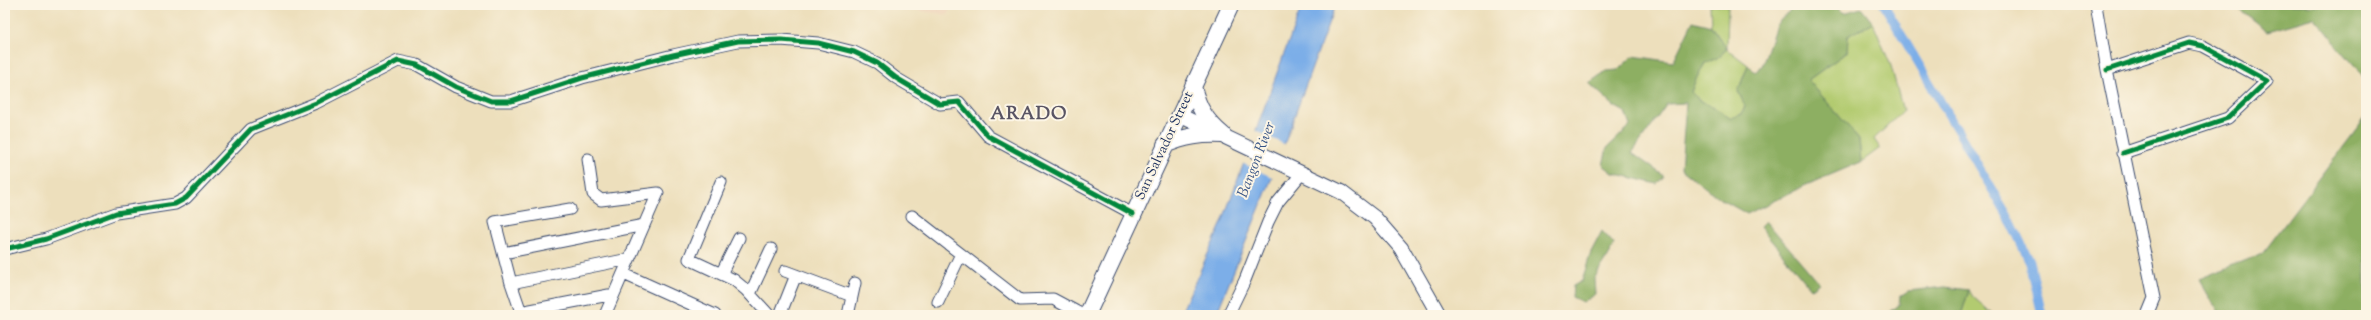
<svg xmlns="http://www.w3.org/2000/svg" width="2371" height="320" font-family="'Sorts Mill Goudy',serif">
<rect width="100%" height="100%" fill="#fcf5e5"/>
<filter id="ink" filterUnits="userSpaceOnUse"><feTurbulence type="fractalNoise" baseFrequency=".025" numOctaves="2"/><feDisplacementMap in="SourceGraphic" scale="8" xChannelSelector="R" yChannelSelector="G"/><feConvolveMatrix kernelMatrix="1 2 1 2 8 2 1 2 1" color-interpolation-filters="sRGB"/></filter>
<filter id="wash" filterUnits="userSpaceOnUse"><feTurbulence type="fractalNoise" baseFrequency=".012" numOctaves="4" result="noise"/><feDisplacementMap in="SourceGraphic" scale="16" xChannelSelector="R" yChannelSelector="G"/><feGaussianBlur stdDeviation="0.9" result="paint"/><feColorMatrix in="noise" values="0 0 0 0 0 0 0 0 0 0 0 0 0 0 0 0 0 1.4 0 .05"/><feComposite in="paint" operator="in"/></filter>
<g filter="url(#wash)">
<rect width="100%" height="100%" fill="#eddfbc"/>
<path fill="#efd6bb" d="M 881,5 L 950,5 L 948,15 Z"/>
<path fill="#b2cb70" stroke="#667d67" d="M 1710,5 L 1728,5 L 1727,49 L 1748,65 L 1738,91 L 1745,106 L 1742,114 L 1731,118 C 1718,108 1702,105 1691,92 L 1696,79 L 1705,63 L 1717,58 L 1727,49 L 1711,26 Z
M 1873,23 L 1891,66 L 1903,111 L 1874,139 L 1880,148 L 1861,162 L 1859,139 L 1808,80 L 1847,52 L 1848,36 Z
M 1969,290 L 1973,297 L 1994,315 L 1961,315 Z"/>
<path fill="#8daf62" stroke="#546f60" d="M 1795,5 L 1834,5 L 1844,13 L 1861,8 L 1873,23 L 1848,36 L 1847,52 L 1808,80 L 1859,139 L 1861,162 L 1804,186 L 1747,214 L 1719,198 L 1681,169 L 1686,103 L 1667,104 L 1632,153 L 1664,176 L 1657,184 L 1613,173 L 1603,165 L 1607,148 L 1630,126 L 1625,112 L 1614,106 L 1589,83 L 1606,71 L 1618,70 L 1633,56 L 1673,62 L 1693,21 L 1711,26 L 1727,49 L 1717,58 L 1705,63 L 1696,79 L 1691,92 C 1702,105 1718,108 1731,118 L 1742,114 L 1745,106 L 1738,91 L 1748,65 L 1755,72 L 1762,66 L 1776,25 Z
M 2234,5 L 2366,5 L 2366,79 L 2314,18 L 2268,31 Z
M 2366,117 L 2366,315 L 2219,314 L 2199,279 L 2263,253 Z
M 1766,221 L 1819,283 L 1811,289 L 1760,227 Z
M 1602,231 L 1614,244 L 1594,279 L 1595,294 L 1583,302 L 1572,297 L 1573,286 L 1582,281 L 1591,252 Z
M 1945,287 L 1969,290 L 1961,315 L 1886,315 L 1899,305 L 1900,296 L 1908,291 Z"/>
<path fill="#7caee8" stroke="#4c6ea3" d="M 1302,5 L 1335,5 L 1273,175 L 1216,315 L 1180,315 L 1221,225 Z"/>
<path fill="#eddfbc" d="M 1254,130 L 1286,145 L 1274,178 L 1242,163 Z"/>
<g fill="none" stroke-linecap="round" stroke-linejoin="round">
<path stroke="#7caee8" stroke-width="9" d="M 1884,5 L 2010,220 L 2030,262 L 2042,315"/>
</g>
</g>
<g filter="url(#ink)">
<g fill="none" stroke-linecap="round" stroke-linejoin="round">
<g stroke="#3a496c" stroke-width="13">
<path id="minor" d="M 2096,5 L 2107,70 L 2154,298 L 2147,315
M 2107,70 L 2189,43 L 2203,46 L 2267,81 L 2228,118 L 2123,153
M 588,159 L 593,194 L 601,200 L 658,193 L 605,315
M 721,182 L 689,259 L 734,280 L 746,290 L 769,315
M 912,216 L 1020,300 L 1053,299 L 1083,315
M 5,249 L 46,239 L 116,213 L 175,204 L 186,198 L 251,129 L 316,103 L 398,61 L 417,65 L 456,87 L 491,101 L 511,101 L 582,78 L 673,55 L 738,41 L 781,40 L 818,43 L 854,52 L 877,63 L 896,78 L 940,104 L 959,102 L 988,136 L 1133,214
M 503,253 L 644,225
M 785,271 L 852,296
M 624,274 L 715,315
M 721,274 L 739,238
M 511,283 L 629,259
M 750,294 L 771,249
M 938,302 L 961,254
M 520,312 L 614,294
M 522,315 L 511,283 L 495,222 L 570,209
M 780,315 L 796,275
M 848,315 L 855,283
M 1228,315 L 1245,280 L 1268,222 L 1278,202 L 1302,173"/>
</g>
<g stroke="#3a496c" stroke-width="16">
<path id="major" d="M 1179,115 L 1341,192 L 1375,218 L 1401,248 L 1439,315"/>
</g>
<g stroke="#3a496c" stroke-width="18">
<path id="highway" d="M 1193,86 C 1198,108 1206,121 1223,135
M 1165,145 C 1185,136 1202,134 1223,135
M 1087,315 L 1231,5"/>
</g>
<use href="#minor" stroke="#fff" stroke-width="11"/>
<use href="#major" stroke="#fff" stroke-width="14"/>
<use href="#highway" stroke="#fff" stroke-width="16"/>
<g stroke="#fcf5e5" stroke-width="8">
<path id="cycleway" d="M 2107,70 L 2189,43 L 2203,46 L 2267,81 L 2228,118 L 2123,153
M 5,249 L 46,239 L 116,213 L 175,204 L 186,198 L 251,129 L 316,103 L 398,61 L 417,65 L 456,87 L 491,101 L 511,101 L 582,78 L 673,55 L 738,41 L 781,40 L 818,43 L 854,52 L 877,63 L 896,78 L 940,104 L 959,102 L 988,136 L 1133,214"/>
</g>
<use href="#cycleway" stroke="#00873e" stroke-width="5"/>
</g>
</g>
<g text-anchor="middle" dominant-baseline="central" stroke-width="4" stroke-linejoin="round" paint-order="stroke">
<g font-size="14" fill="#1b2f5e" stroke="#fcf5e5">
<text transform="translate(1165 146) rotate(-65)">San Salvador Street</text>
</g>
<g font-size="15" font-style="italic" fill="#385587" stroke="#fcf5e5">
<text transform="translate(1257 160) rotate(-69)">Bangon River</text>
</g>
<g font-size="18" font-weight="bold" letter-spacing="1" fill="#595464" stroke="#fcf5e5">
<text x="1029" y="115">ARADO</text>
</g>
</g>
<rect width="2371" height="320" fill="none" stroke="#fcf5e5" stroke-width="20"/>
</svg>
